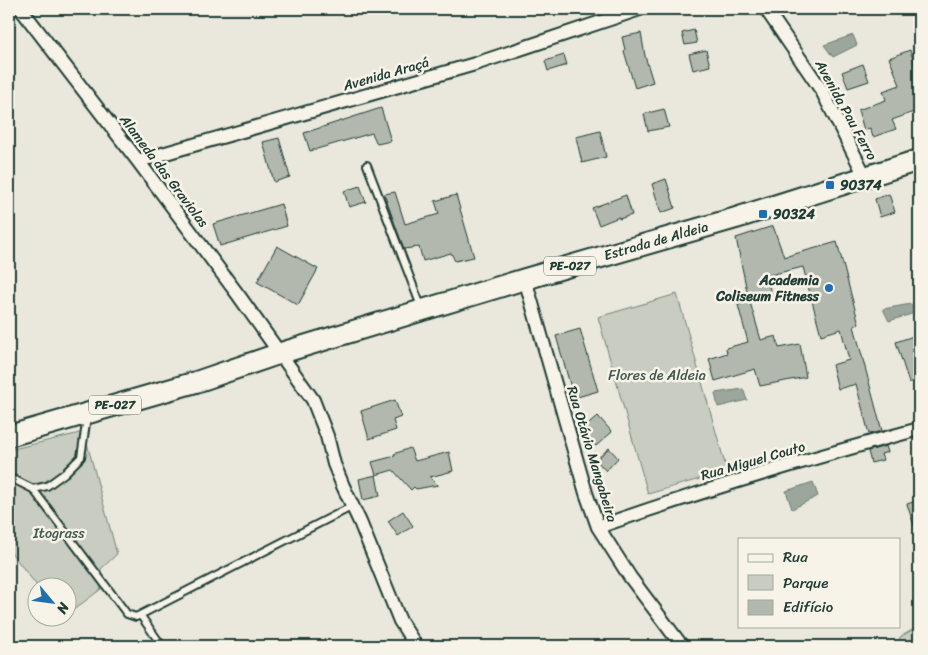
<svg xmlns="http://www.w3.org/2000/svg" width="928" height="655" font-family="Sriracha,sans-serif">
<rect width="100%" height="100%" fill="#eae8dd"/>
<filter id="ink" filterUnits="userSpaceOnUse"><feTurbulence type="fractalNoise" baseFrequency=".02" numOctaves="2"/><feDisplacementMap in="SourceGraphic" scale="10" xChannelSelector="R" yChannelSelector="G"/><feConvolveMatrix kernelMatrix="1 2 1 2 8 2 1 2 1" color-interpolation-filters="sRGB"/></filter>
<g filter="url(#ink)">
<path fill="#c8ccc1" stroke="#74847a" d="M 677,294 L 727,471 L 648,494 L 598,317 Z
M 84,432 L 117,554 L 101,569 L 101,589 L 68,614 L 68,588 L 38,587 L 9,550 L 9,450 Z
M 919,626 L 919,646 L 898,646 L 900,637 Z"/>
<path fill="#9ca69c" stroke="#6a7c72" d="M 853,35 L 857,45 L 833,57 L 824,45 Z
M 911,304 L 915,313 L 889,321 L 883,309 Z
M 743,389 L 747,400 L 718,407 L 715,393 Z
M 813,482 L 818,496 L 792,509 L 786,491 Z"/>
<path fill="#b2b8ae" stroke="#1f3d34" d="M 694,30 L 697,43 L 685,45 L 682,33 Z
M 641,33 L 645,56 L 653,82 L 635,88 L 624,51 L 625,50 L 622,37 Z
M 706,50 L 710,66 L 693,70 L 689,54 Z
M 910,50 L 915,65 L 919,64 L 919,110 L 892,120 L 896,129 L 873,137 L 870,128 L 864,130 L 858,110 L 886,100 L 883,91 L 900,85 L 889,58 Z
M 564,55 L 567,65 L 548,71 L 545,61 Z
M 863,64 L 869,81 L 848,88 L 842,72 Z
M 381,108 L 391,141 L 377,144 L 372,133 L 310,151 L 304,133 Z
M 664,109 L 669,127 L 648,131 L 644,114 Z
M 600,131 L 606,157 L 582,163 L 576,137 Z
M 279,138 L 290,177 L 274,182 L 263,142 Z
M 666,179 L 675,208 L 661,213 L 652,184 Z
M 360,186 L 366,202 L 349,207 L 344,191 Z
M 395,192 L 405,224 L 439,214 L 435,201 L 456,195 L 474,257 L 455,261 L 451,253 L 423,261 L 419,247 L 404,249 L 384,194 Z
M 889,194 L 895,212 L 880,217 L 875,199 Z
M 626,195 L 632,215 L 619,219 L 619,217 L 599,225 L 592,208 Z
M 281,204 L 287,226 L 220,246 L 213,224 Z
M 773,226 L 784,257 L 837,242 L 859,324 L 854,326 L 882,431 L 869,434 L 856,384 L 838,389 L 832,365 L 849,360 L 841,329 L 821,335 L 803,267 L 766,276 L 772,296 L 750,302 L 761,340 L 776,336 L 779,348 L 800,344 L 806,377 L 760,386 L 755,369 L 715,381 L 709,359 L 727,353 L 726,348 L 748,342 L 738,305 L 749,301 L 736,238 Z
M 277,246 L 318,269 L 298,305 L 257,282 Z
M 580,329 L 598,391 L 574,398 L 556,336 Z
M 919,334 L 919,379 L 909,383 L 896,342 Z
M 395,400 L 401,417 L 393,420 L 396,430 L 369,439 L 361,411 Z
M 598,416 L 612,432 L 596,446 L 582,430 Z
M 886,446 L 888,452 L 881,454 L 883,460 L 871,463 L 868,451 Z
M 410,448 L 415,461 L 449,452 L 453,471 L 430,477 L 438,485 L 416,489 L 414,487 L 411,490 L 393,470 L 376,475 L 372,462 L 395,456 L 394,454 Z
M 609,448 L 618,458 L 606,471 L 596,460 Z
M 376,475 L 380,496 L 363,500 L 359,479 Z
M 919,500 L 919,535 L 917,535 L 907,504 Z
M 403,511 L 413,526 L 398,536 L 388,521 Z"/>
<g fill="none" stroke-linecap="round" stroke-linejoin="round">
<g stroke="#1f3d34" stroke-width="10">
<path id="lane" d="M 367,165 L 422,309
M 9,477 L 33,489 L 127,614 L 136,617 L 353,506
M 33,489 L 47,486 L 65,473 L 81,457 L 87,417
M 141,616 L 162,646"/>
</g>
<g stroke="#1f3d34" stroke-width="16">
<path id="street" d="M 21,9 L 138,161 L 239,296 L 313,400 L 327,436 L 334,464 L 343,486 L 360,522 L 400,621 L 416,646
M 766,9 L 822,91 L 865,176
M 138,161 L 475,64 L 640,9
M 525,279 L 586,493 L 598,527 L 630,577 L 682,646
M 598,527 C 704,490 811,458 919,429"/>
</g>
<g stroke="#1f3d34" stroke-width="24">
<path id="primary" d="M 9,436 L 196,382 L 281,353 L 525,279 L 736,218 L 919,160"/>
</g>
<use href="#lane" stroke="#f7f3e8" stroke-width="6"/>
<use href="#street" stroke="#f7f3e8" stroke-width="12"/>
<use href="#primary" stroke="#f7f3e8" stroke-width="20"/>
</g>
</g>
<g fill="#1f6fb2" stroke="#f7f3e8" stroke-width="2">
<rect x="825" y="180" width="10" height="10" rx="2.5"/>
<rect x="758" y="209" width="10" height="10" rx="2.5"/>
<circle cx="829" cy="288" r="5"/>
</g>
<g text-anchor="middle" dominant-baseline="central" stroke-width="5" stroke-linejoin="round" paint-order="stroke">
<g fill="#f7f3e8" stroke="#60746a" stroke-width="1">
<rect x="544" y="256.5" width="52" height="19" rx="4"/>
<rect x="89" y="395.5" width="52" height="19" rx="4"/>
</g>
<g font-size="12" font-weight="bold" fill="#1f3d34">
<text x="570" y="266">PE-027</text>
<text x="115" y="405">PE-027</text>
</g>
<g font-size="14" fill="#1f3d34" stroke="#f7f3e8">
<text transform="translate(386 74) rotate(-16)">Avenida Araçá</text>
<text transform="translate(846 110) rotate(61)">Avenida Pau Ferro</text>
<text transform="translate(164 171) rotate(53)">Alameda das Graviolas</text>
<text transform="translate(656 241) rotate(-16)">Estrada de Aldeia</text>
<text transform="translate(592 454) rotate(73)">Rua Otávio Mangabeira</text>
<text transform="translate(753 461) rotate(-16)">Rua Miguel Couto</text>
</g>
<g font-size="14" font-weight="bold" fill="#1f3d34" stroke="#f7f3e8" text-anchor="start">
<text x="840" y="185">90374</text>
<text x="773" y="214">90324</text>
<text x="819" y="280" text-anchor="end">Academia<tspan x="819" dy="16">Coliseum Fitness</tspan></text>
</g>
<g font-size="14" fill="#415a50" stroke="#f7f3e8">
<text x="657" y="375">Flores de Aldeia</text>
<text x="59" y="533">Itograss</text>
</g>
</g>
<rect width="928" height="655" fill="none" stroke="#f7f3e8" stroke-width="30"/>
<rect x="15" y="15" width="898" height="625" fill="none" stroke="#1f3d34" stroke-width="2" filter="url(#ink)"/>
<rect x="738" y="538" width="162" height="90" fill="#f7f3e8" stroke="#a1aaa0"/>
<rect x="748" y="554" width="25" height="8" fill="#f7f3e8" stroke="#a1aaa0"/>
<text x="783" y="562" font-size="15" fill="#1f3d34">Rua</text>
<rect x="748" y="575" width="25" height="15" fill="#c8ccc1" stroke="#a1aaa0"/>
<text x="783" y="588" font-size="15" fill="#1f3d34">Parque</text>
<rect x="748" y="600" width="25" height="15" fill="#b2b8ae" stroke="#a1aaa0"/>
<text x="783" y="612" font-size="15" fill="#1f3d34">Edifício</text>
<g transform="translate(52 602) rotate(119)"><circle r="24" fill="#f7f3e8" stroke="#a1aaa0"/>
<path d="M0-4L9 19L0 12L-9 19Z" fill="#1f6fb2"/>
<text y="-8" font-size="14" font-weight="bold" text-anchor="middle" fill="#1f3d34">N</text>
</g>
</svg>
